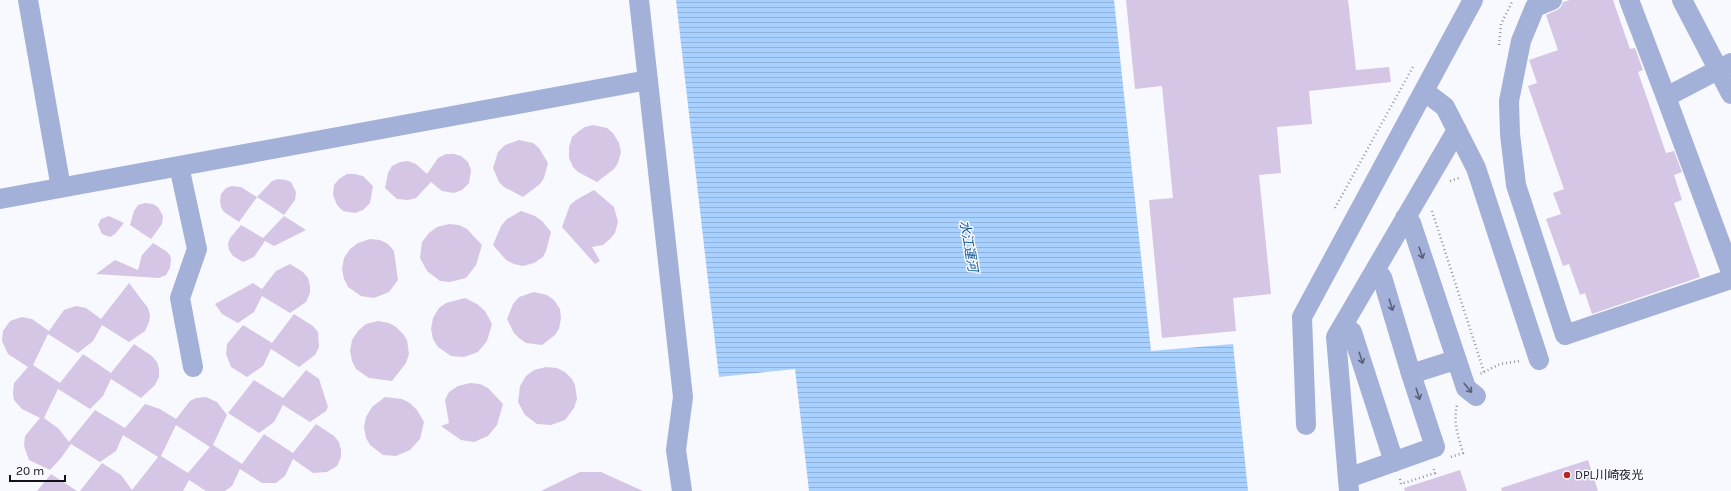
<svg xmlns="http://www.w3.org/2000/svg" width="1731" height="491" font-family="Karla,'Noto Sans JP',sans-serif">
<defs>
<pattern id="water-rules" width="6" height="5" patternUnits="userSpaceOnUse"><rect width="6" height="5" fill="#a9d1ff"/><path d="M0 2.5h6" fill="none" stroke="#90b2da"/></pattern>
</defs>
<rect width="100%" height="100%" fill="#f8f8ff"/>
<path fill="url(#water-rules)" d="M 676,0 L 1114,0 L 1151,351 L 1233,344 L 1248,491 L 809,491 L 795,369 L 719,377 Z"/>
<path fill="#d6c6e5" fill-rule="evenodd" d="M 1126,0 L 1348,0 L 1356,70 L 1389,67 L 1391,82 L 1309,91 L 1312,124 L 1277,127 L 1281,173 L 1259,175 L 1271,294 L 1233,298 L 1236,331 L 1162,338 L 1149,200 L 1173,198 L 1162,86 L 1135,89 Z
M 1570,0 L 1613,0 L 1630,49 L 1635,48 L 1643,70 L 1638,72 L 1666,153 L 1674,151 L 1682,172 L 1674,175 L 1682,200 L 1674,203 L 1700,277 L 1592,314 L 1585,293 L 1580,295 L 1569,264 L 1563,266 L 1546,219 L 1561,214 L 1553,193 L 1564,189 L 1528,86 L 1537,83 L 1529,60 L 1558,50 L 1546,15 L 1557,10 L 1561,7 L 1563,2 Z
M 593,125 L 607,128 L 613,133 L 619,143 L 621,152 L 618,163 L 614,169 L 597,182 L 578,172 L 573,167 L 569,158 L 569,147 L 572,137 L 579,131 L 585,127 Z
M 519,140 L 533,143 L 539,148 L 548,163 L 544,178 L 540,184 L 523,197 L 504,187 L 499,182 L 493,168 L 498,152 L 505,145 Z
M 446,154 L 454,154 L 461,156 L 468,162 L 471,170 L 469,183 L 462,190 L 454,193 L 442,191 L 431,182 L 416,198 L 408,200 L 397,199 L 385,188 L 388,173 L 392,166 L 400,162 L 408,161 L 416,164 L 427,174 L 438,158 Z
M 347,174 L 355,174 L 363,176 L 373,186 L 370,203 L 363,210 L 355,213 L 343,211 L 337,205 L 333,195 L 334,185 L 339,179 Z
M 278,179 L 286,180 L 291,182 L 296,192 L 295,200 L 284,215 L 257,197 L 272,181 Z
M 232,186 L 241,187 L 257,197 L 239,222 L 224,212 L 221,207 L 220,201 L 221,194 L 226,188 Z
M 594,190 L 614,207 L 618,222 L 615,233 L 611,238 L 603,245 L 592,247 L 600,261 L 595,264 L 562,227 L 570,205 L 576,200 Z
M 145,203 L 153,204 L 158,207 L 163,216 L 162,224 L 151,239 L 130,225 L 134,211 L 138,205 Z
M 521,211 L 535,216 L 542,221 L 551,232 L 546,251 L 543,257 L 534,263 L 523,266 L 514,264 L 506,260 L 493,245 L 501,226 L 507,219 Z
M 109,216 L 124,223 L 115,234 L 110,237 L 102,234 L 98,225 L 101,219 Z
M 284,216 L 306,230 L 274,246 L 265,241 L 254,257 L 243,262 L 233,256 L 229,250 L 228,244 L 230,238 L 241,225 L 263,238 Z
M 449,224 L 459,225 L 467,229 L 482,245 L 476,265 L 466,278 L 450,282 L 440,281 L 427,271 L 420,258 L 422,242 L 429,233 L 437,227 Z
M 370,239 L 380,240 L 388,244 L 394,251 L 398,280 L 389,292 L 374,298 L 361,296 L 348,287 L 344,279 L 342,269 L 344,258 L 350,249 L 358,243 Z
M 153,243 L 166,251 L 170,255 L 171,260 L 170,268 L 166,275 L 159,278 L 96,274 L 115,260 L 138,270 L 142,255 Z
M 290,264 L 303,272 L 308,278 L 310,286 L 310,293 L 306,302 L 290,313 L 262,296 L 254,312 L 238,323 L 222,314 L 215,304 L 253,283 L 262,289 L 276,271 Z
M 129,283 L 148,308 L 150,315 L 149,322 L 145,331 L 129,342 L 102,325 L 93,341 L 78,353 L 48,334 L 33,365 L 60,383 L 83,354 L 111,373 L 134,344 L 152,356 L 157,362 L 159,369 L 159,377 L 155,385 L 141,398 L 111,379 L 103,396 L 90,409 L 58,389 L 44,418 L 59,429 L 69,442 L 95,410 L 125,428 L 145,404 L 160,409 L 176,419 L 190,401 L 196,398 L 206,397 L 217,402 L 227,415 L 213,445 L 242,464 L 264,434 L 293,453 L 316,424 L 334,436 L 339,442 L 341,450 L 341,457 L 337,466 L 327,472 L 313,473 L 293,459 L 285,476 L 276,483 L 262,483 L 240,469 L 232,486 L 225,491 L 206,491 L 189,480 L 183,491 L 80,491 L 102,463 L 121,475 L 132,490 L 158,457 L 123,435 L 116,451 L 100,462 L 71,444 L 61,458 L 50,470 L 29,460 L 24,446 L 25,436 L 40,418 L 22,409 L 14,400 L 13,393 L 14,383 L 28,367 L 8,354 L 2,341 L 3,331 L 10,321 L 22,317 L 32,319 L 49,331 L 64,310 L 76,306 L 86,308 L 101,319 ZM 176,425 L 210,447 L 188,473 L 161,456 Z
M 534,292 L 547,295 L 554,300 L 560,309 L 561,318 L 559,329 L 555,335 L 542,345 L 526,343 L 519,338 L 514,333 L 507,319 L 513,304 L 519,297 Z
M 465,298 L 477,304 L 485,311 L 492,324 L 487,341 L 478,352 L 464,357 L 451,356 L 438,347 L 433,339 L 431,329 L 433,318 L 439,308 L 446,303 Z
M 294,314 L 313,326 L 318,332 L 319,347 L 315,355 L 299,367 L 271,349 L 263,366 L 247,377 L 231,367 L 226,354 L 227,344 L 243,325 L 272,343 Z
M 378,321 L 389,323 L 396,327 L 403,334 L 407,340 L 409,354 L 406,363 L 392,381 L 369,378 L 356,369 L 352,361 L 350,351 L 352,340 L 358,331 L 366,324 Z
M 546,367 L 557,368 L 565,372 L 572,379 L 575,385 L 577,399 L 574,408 L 565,420 L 551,425 L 537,424 L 525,415 L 518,402 L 520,386 L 526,376 L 534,370 Z
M 306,370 L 319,379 L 328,407 L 326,411 L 310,422 L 283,405 L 274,422 L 259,433 L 228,413 L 254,380 L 283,398 Z
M 470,383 L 480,384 L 488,388 L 503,404 L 497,425 L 488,436 L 474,442 L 461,440 L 441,426 L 449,423 L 445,400 L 449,392 L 458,386 Z
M 385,397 L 402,399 L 410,403 L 417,410 L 424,422 L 420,439 L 410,450 L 396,456 L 383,455 L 370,445 L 366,438 L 364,427 L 366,417 L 372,407 Z
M 1588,460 L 1598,491 L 1502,491 L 1501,488 Z
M 1460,470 L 1467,491 L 1405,491 L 1404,488 Z
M 580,472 L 601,472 L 643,491 L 541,491 Z
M 51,474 L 77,491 L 37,491 Z"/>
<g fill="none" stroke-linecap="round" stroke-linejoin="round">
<path stroke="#95949d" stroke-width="2.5" stroke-dasharray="1 3" stroke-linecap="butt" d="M 1499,45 L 1501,24 L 1513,0
M 1450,181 L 1459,178
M 1335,208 L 1414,65
M 1432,211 L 1484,372 L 1480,374
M 1484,372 L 1500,364 L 1519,361
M 1451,457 L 1463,453 C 1458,436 1453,423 1457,405
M 1400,479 L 1401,484 L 1435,473 L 1433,466"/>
<path stroke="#a3b0d7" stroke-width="20" d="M 28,0 L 61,188
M 639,0 L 683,397 L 676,450 L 682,491
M 1552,0 L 1535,7 L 1521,41 L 1509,101 L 1510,134 L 1516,185 L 1565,335 L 1731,279
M 1629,0 L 1666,97 L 1731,63
M 1682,0 L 1731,94
M 1424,91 L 1445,107 L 1476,168 L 1539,360
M 1666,97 L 1731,272
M 179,166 L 197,249 L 180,298 L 193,367
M 0,199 L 648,80
M 1405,218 L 1411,223 L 1466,388 L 1476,396
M 1374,273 L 1382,277 L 1411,374
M 1343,325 L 1352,332 L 1394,462
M 1306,425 L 1302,317 L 1473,0
M 1348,478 L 1435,447 L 1411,374 L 1455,360
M 1349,491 L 1336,337 L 1457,130"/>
</g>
<defs><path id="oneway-shaft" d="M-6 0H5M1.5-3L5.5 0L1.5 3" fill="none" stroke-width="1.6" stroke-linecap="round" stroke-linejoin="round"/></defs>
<g stroke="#5a607a">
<use href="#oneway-shaft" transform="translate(1421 253) rotate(72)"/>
<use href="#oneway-shaft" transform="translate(1391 305) rotate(73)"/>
<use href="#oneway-shaft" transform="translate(1361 358) rotate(72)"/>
<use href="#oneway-shaft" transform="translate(1468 388) rotate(50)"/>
<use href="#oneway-shaft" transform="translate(1418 394) rotate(72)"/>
</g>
<circle fill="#b62623" stroke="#f8f8ff" stroke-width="1.5" cx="1567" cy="475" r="4"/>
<g text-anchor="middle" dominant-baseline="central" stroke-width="3" stroke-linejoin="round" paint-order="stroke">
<g font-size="12" fill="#12111c" stroke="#f8f8ff" text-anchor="start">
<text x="1575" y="475">DPL川崎夜光</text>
</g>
<g font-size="13" font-style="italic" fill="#0c5799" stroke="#f8f8ff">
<text transform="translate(969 246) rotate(80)">水江運河</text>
</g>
</g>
<path d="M10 475v6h55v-6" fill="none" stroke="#12111c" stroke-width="2"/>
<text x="16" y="475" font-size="12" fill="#12111c" stroke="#f8f8ff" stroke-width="3" paint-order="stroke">20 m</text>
</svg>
